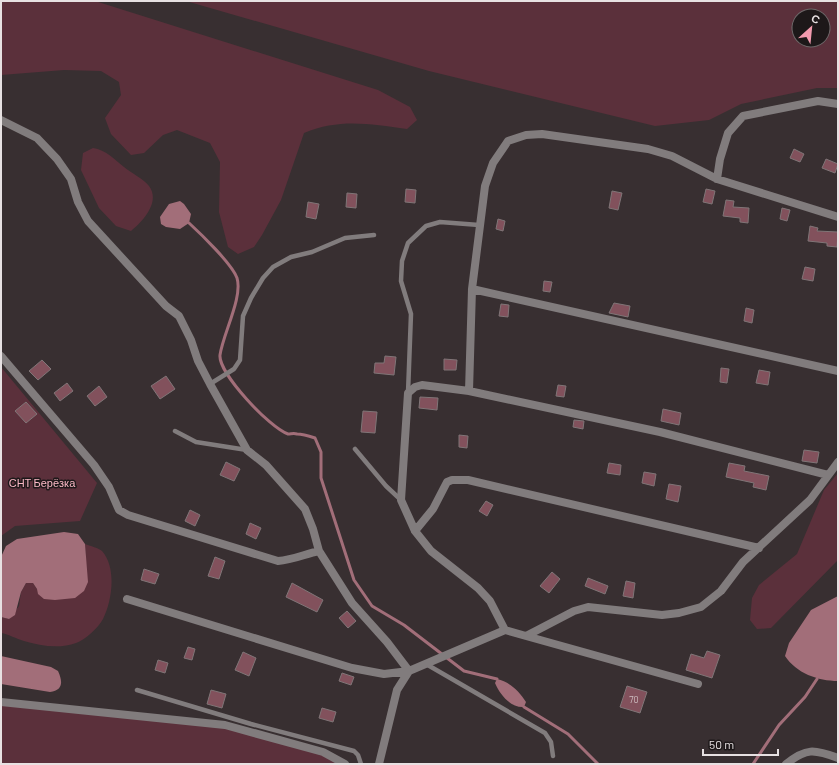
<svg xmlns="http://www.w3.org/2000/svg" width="839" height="765" font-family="Barlow,sans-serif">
<rect width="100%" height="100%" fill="#382f31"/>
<path fill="#5b303b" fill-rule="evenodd" d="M 1,1 L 95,1 L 378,90 L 410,107 L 417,120 L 407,129 C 370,124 340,118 304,133 L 281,200 L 262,235 L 254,247 L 238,254 L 228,247 L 219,212 L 220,162 L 210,143 L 177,130 L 163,135 L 144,153 L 131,155 L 111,134 L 105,118 L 121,95 L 119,82 L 101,71 L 64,70 L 1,75 Z
M 186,1 L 838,1 L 838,88 L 817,88 L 741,104 L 709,120 L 655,126 L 429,71 ZM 799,16 L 823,16 L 823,40 L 799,40 Z
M 93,148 C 106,150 114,159 124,167 C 131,173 144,179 149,186 C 161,202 142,222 131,231 L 116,226 L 99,208 L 81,170 L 83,153 Z
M 1,367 L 97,483 L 80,521 L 15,526 L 1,536 Z
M 838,473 L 838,560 L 771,628 L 757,629 L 750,620 L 752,598 L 759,585 L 797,554 L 824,490 Z
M 85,544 C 90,546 99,548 102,551 C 117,568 112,601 103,619 C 98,628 85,640 76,643 C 60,649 40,646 24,641 C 16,639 9,634 1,633 L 1,617 L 9,619 L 19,606 L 21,592 L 26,583 L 33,583 L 37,589 L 87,582 Z
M 1,702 L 225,725 L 323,752 L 345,764 L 1,764 Z"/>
<path fill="#a26e79" d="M 180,201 L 184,204 L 191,214 L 189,223 L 180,229 L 166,227 L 161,224 L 160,217 L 169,204 Z
M 64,532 L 78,534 L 85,544 L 88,582 L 84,591 L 75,598 L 55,600 L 44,599 L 38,594 L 37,589 L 33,583 L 26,583 L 21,592 L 15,615 L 9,619 L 1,617 L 1,557 L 6,546 L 17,539 Z
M 838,596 L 838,681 C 818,681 796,673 785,656 L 789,643 L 811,610 Z
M 1,656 L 51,667 L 58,671 C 63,682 63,690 50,692 L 1,684 Z
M 497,679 C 510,682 519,691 526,702 L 524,707 C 511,708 500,695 495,683 Z"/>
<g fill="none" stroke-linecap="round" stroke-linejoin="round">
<path stroke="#a26e79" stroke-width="3" d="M 189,223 C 201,234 232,264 237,278 C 243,297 223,334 220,355 C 218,373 270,428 288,434 C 291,434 294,433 297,434 C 303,434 309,436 315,438 L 321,452 L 321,478 L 354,580 L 372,606 L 404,625 L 464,671 L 497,679
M 524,707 L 568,734 L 598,764
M 753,764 L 779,725 L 805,697 L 817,679"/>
</g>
<path fill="#82515c" stroke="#807577" d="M 794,149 L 804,154 L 800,162 L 790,158 Z
M 826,159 L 838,164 L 835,173 L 822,168 Z
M 406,189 L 416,190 L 415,203 L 405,202 Z
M 706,189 L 715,191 L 712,204 L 703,202 Z
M 612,191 L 622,193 L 618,210 L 609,208 Z
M 347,193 L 357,194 L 356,208 L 346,207 Z
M 726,200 L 734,201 L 733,207 L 749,208 L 748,223 L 740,222 L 740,218 L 723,216 Z
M 308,202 L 319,204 L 316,219 L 306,217 Z
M 782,208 L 790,210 L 787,221 L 780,219 Z
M 498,219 L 505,221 L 503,231 L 496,229 Z
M 810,226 L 818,228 L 817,231 L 838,232 L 837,247 L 827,246 L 827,243 L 808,241 Z
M 805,267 L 815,269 L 813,281 L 802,279 Z
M 544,281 L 552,282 L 550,292 L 543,291 Z
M 614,303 L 630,306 L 628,317 L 609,313 Z
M 501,304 L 509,305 L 508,317 L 499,316 Z
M 746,308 L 754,310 L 752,323 L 744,321 Z
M 385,356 L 396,357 L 394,375 L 374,373 L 375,363 L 384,363 Z
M 444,359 L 457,360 L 456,370 L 444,370 Z
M 42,360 L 51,369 L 38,380 L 29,371 Z
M 721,368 L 729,369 L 727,383 L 720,382 Z
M 759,370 L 770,372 L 768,385 L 756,383 Z
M 166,376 L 175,389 L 160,399 L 151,386 Z
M 67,383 L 73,391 L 60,401 L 54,393 Z
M 558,385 L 566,386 L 564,397 L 556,396 Z
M 99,386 L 107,397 L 95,406 L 87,396 Z
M 420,397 L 438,398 L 437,410 L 419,408 Z
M 26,402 L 37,414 L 26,423 L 15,411 Z
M 663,409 L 681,413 L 679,425 L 661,421 Z
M 363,411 L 377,412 L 375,433 L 361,432 Z
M 574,420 L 584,421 L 583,429 L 573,427 Z
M 459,435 L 468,436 L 467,448 L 459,447 Z
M 804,450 L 819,452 L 817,463 L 802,461 Z
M 226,462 L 240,469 L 234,481 L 220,475 Z
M 609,463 L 621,465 L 620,475 L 607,473 Z
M 729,463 L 745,466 L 744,471 L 769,476 L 766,490 L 753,487 L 754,483 L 726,477 Z
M 644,472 L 656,474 L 654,486 L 642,483 Z
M 669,484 L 681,486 L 678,502 L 666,499 Z
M 486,501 L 493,505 L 487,516 L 479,511 Z
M 190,510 L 200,515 L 195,526 L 185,521 Z
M 250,523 L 261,528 L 256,539 L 246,534 Z
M 215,557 L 225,561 L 219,579 L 208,576 Z
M 144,569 L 159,574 L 155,584 L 141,580 Z
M 552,572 L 560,579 L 549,593 L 540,586 Z
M 588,578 L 608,586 L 605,594 L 585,586 Z
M 626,581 L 635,583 L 633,598 L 623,596 Z
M 292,583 L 323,600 L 317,612 L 286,597 Z
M 347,611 L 356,621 L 348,628 L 339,618 Z
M 188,647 L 195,649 L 192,660 L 184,658 Z
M 707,651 L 720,655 L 712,678 L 686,670 L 691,654 L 704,658 Z
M 243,652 L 256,658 L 249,676 L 235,670 Z
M 158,660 L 168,663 L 165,673 L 155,670 Z
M 342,673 L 354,677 L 351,685 L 339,681 Z
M 627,686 L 647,692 L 640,713 L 620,707 Z
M 211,690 L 226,694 L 222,708 L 207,704 Z
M 322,708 L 336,712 L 333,722 L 319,718 Z"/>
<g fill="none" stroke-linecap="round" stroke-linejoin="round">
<path stroke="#817c7d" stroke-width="4.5" d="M 210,384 L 234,369 L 240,360 L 243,316 L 251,298 L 263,278 L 273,267 L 291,257 L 312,252 L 345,238 L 374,235
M 408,393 L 411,314 L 401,281 L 402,261 L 408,243 L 426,226 L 440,222 L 479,225
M 175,431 L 196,442 L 247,450
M 355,449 L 386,486 L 401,500
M 426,664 L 545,733 L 551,742 L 553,756
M 137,690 L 251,724 L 354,751 L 358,755 L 361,764"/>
<path stroke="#817c7d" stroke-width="8" d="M 1,120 L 37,138 L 57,159 L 71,179 L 78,202 L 88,221 L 166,306 L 179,316 L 191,340 L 198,361 L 210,384 L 247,450 L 266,465 L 305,509 L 313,529 L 319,551 L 352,603 L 387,642 L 409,671
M 717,179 L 720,159 L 728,133 L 743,116 L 818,101 L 838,104
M 472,289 L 838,371
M 1,356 L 94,465 L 109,487 L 119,510 L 128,515 L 278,561 C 293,560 305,554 319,551
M 469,391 L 472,289 L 485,186 L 493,163 L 508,141 L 526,135 L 542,134 L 648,149 L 672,156 L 717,179 L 838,217
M 415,531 L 433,509 L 447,482 L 452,480 L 468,480 L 759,548
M 127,599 L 352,668 L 384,674 L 409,671
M 505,630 L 490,601 L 478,588 L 431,551 L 415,531 L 401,500 L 408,393 L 415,387 L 422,385 L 469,391 L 660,432 L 828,475
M 526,636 L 698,684
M 1,702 L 225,725 L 323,752 L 345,764
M 379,764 L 397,690 L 409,671 L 505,630 L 526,636 L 574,611 L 588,607 L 662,615 L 679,613 L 701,607 L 721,591 L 743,562 L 810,500 L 838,462
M 786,764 C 806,748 814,749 838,758"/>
</g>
<g text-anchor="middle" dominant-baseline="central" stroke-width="3" stroke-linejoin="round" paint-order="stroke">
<g font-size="9" fill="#cebdc0">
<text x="634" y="699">70</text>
</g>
<g font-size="11" fill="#fab8c5" stroke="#1d1819">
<text x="42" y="482">СНТ Берёзка</text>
</g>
</g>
<rect width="839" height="765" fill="none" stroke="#e7e1e2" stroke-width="4"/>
<g transform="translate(811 28) rotate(27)"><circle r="19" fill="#1d1819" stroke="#6e6869"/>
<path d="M0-3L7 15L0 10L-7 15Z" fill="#f29aae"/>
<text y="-6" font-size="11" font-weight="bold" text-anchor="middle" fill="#e7e1e2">С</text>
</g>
<path d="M703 749v6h75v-6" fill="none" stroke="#e7e1e2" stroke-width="2"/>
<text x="709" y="749" font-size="12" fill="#e7e1e2" stroke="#1d1819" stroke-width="3" paint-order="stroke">50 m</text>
</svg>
